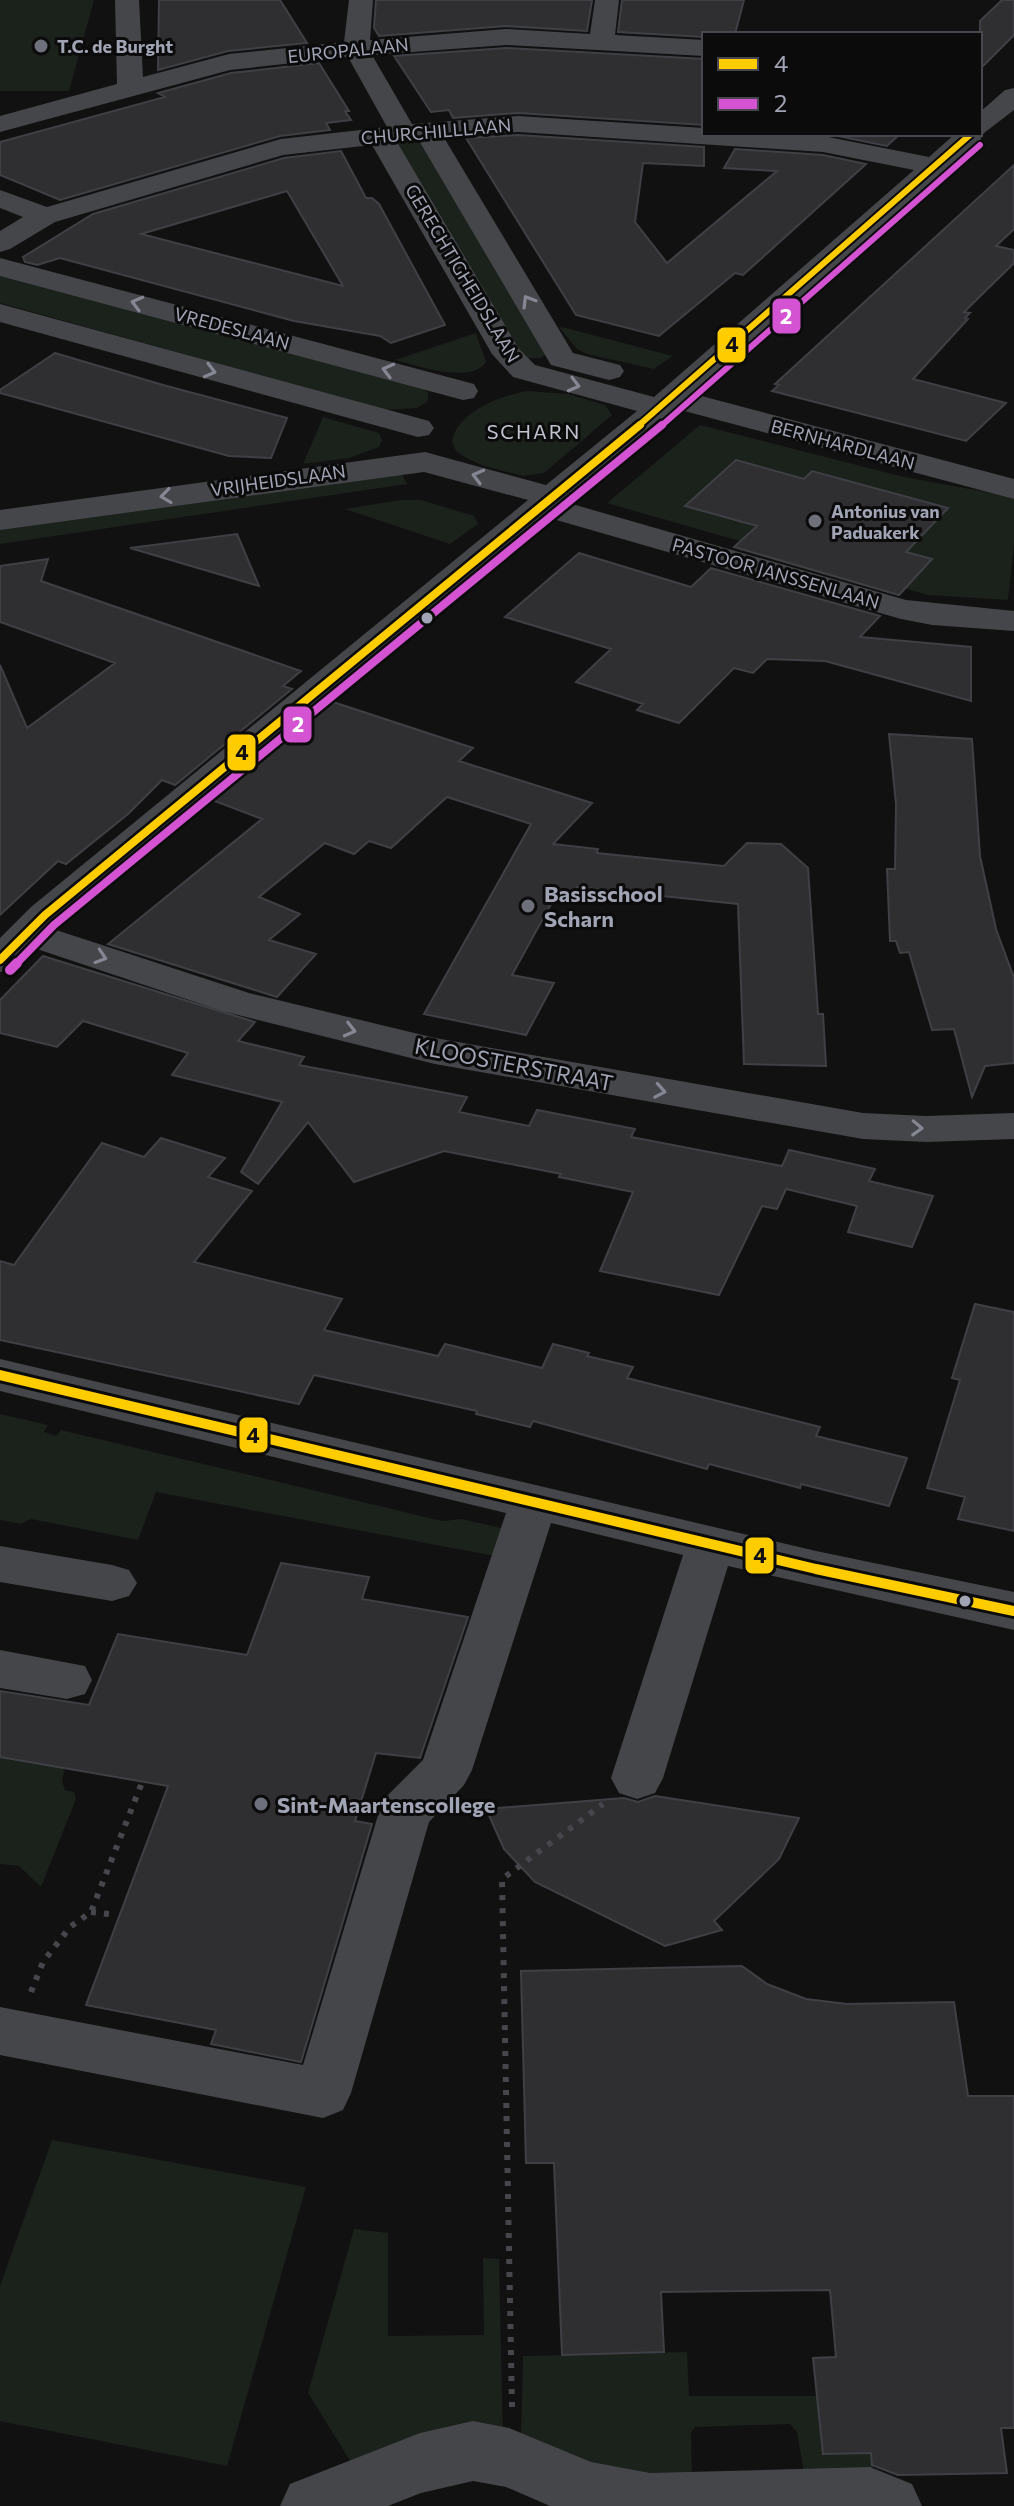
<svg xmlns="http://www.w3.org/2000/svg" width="1014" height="2506" font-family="Commissioner,sans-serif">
<rect width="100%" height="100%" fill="#111"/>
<path fill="#1b211b" d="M 0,0 L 94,0 L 69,91 L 0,91 Z
M 422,133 L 545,355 L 542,358 L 524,358 L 385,136 Z
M 0,274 L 419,387 L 428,392 L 428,401 L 417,408 L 386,410 L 0,303 Z
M 559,327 L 566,328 L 673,356 L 654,369 L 587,354 L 577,349 Z
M 476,333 L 486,362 C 471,385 416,365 395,360 Z
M 528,391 L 568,394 L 605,405 L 612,415 L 544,473 L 523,476 L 484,466 L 466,458 L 456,451 L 452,442 C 456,412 502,395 528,391 Z
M 323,417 L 379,433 L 382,440 L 379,447 L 349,458 L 303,464 Z
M 700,425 L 904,477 L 1014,497 L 1014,544 L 1008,600 L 928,595 L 607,503 Z
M 402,474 L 407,484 L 0,544 L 0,526 Z
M 400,500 L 421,500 L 474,516 L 478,524 L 450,544 L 345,509 Z
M 0,1414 L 48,1425 L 44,1432 L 56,1436 L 61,1430 L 442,1521 L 462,1519 L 509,1530 L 500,1557 L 156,1492 L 138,1540 L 31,1519 L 21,1524 L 0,1520 Z
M 0,1757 L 65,1768 L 62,1781 L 65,1790 L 74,1792 L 76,1799 L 41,1887 L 19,1866 L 0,1864 Z
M 52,2140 L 306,2187 L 227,2466 L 0,2421 L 0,2286 Z
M 354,2229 L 388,2233 L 388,2336 L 484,2335 L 483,2258 L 499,2259 L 503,2438 L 354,2467 L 308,2393 Z
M 687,2352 L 689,2396 L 818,2396 L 871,2453 L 874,2476 L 805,2479 L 797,2432 L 790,2424 L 695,2427 L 691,2433 L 692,2481 L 618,2481 L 521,2440 L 523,2356 Z"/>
<path fill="#2f2f31" stroke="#3f4045" stroke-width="2" fill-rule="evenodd" d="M 159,0 L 280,0 L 307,43 L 228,51 L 158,70 Z
M 376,0 L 592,0 L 587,31 L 506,26 L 379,36 L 374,28 Z
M 622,0 L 744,0 L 735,34 L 704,34 L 704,37 L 618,32 Z
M 1002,0 L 1014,0 L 1014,35 L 980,69 L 980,21 Z
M 506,48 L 704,59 L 704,125 L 518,113 L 453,118 L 449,110 L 431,112 L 394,56 Z
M 319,63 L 349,111 L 345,111 L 351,120 L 326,123 L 330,130 L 280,136 L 60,200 L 0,175 L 0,142 L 165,97 L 158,93 L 231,73 Z
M 828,134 L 900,134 L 887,146 Z
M 518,135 L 704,147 L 704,166 L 643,163 L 635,222 L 667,263 L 777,171 L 724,168 L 735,149 L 823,155 L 866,164 L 743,275 L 735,273 L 659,336 L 576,315 L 466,138 Z
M 341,151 L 366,198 L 372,198 L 379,204 L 445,325 L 391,343 L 380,336 L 294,321 L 60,258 L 37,265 L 25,262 L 23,257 L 93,214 L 284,158 ZM 287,191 L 343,286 L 141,234 Z
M 1014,165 L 1014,229 L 996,246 L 1014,250 L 1014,263 L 964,312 L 970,313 L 965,318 L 968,319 L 913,379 L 1006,403 L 966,441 L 772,391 L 779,385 L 775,384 Z
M 55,353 L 163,385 L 287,418 L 271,458 L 229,456 L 0,393 L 0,390 Z
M 736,460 L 804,479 L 812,471 L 948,508 L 906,552 L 932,559 L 899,595 L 734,547 L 757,526 L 685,506 Z
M 237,534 L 259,586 L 130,548 Z
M 579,553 L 691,587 L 711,568 L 880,616 L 860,637 L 971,647 L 971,701 L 825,661 L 767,659 L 753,673 L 734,668 L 679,723 L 637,710 L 643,704 L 576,682 L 611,649 L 505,617 Z
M 48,559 L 41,581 L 301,671 L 283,686 L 292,689 L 175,785 L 162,780 L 128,814 L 66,864 L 58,861 L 0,915 L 0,665 L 27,728 L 115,663 L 0,622 L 0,566 Z
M 330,701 L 473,748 L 459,761 L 592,803 L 553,844 L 598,849 L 597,853 L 724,866 L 747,843 L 781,844 L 808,868 L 817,998 L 818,1014 L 823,1014 L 826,1066 L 744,1064 L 738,904 L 577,887 L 575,895 L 557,893 L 512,975 L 554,983 L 526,1035 L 424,1014 L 531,824 L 447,797 L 391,848 L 369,841 L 354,854 L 325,843 L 259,897 L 300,914 L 269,940 L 316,954 L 277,997 L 108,944 L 262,819 L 212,800 Z
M 889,734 L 972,739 L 980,856 L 996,929 L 1014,978 L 1014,1063 L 985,1066 L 972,1097 L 954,1029 L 932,1030 L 909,952 L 900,953 L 896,941 L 890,941 L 887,869 L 895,869 L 896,804 Z
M 43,956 L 255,1022 L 238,1041 L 304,1057 L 299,1065 L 467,1097 L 459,1112 L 529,1126 L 537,1110 L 635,1129 L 631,1137 L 782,1166 L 789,1150 L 875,1169 L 869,1181 L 933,1196 L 912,1247 L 848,1232 L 857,1206 L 786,1189 L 777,1209 L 762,1206 L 719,1295 L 600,1271 L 633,1192 L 559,1177 L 561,1174 L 444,1151 L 354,1182 L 308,1122 L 258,1184 L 241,1172 L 282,1102 L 172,1075 L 188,1053 L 83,1021 L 57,1047 L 0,1033 L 0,1000 Z
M 161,1138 L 225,1158 L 208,1177 L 252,1191 L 194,1262 L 342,1299 L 324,1330 L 438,1356 L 445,1344 L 542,1368 L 553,1344 L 589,1353 L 587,1356 L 633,1367 L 627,1378 L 820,1427 L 816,1436 L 907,1458 L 889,1506 L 801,1484 L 800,1488 L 709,1464 L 707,1469 L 533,1421 L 530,1427 L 476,1414 L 477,1411 L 314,1375 L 299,1404 L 0,1340 L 0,1261 L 14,1265 L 102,1143 L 144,1157 Z
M 975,1304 L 1014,1312 L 1014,1531 L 958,1519 L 965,1497 L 927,1488 L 960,1380 L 952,1378 Z
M 281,1563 L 369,1577 L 362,1599 L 468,1617 L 420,1758 L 376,1753 L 355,1821 L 372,1824 L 301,2062 L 211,2044 L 216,2030 L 86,2005 L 168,1786 L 0,1757 L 0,1691 L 89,1705 L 118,1634 L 247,1655 Z
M 655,1796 L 799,1818 L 779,1859 L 714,1921 L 722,1930 L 665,1946 L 535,1882 L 504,1849 L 486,1809 L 624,1798 L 638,1802 Z
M 742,1966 L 767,1984 L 806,1999 L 847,2004 L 954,2002 L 968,2096 L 1014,2096 L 1014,2428 L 1001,2428 L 1007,2473 L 898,2475 L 872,2465 L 871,2453 L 823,2454 L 813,2358 L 836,2357 L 830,2290 L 661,2292 L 664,2352 L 562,2355 L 554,2163 L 526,2163 L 521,1971 Z"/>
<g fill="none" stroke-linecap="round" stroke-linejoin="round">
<path stroke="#46474c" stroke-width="6" stroke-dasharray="5 8" stroke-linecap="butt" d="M 91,1912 L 109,1914
M 31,1992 L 43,1962 L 70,1927 L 91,1912 L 141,1785
M 512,2407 L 502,1879 L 603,1804"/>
<path fill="#45464a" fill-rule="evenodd" d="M 115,0 L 139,0 L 143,77 L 229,54 L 344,42 L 349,0 L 373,0 L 370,40 L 506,29 L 590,34 L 595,0 L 619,0 L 615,35 L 704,40 L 704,56 L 506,45 L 372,55 L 412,124 L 518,116 L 704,128 L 704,134 L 823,136 L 929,157 L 955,134 L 980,134 L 980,112 L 1005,90 L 1014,88 L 1014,110 L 984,133 L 980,140 L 694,394 L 1014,479 L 1014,499 L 677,409 L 565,502 L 906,600 L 1014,611 L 1014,631 L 932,625 L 901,619 L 546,517 L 53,929 L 249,993 L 435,1038 L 863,1113 L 926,1116 L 1014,1113 L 1014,1139 L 926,1142 L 863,1139 L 435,1064 L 222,1011 L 34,948 L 14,968 L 0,972 L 0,938 L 31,907 L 528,500 L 424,472 L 0,530 L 0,510 L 425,452 L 546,485 L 637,411 L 513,377 L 492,354 L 372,145 L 283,155 L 55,222 L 10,249 L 0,252 L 0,231 L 23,217 L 0,208 L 0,190 L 47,207 L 281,139 L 387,127 L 348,57 L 230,70 L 0,132 L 0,116 L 117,84 ZM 518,132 L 823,152 L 914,170 L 654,397 L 535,365 L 519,349 L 397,142 L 418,139 L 551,365 L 609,380 L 620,377 L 624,371 L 620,365 L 573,353 L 443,136 Z
M 0,258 L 474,384 L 478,391 L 474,398 L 463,400 L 0,276 Z
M 0,304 L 429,421 L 434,428 L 429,435 L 418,437 L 0,322 Z
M 0,1359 L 816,1551 L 1014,1592 L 1014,1630 L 728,1566 L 663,1778 L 655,1793 L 637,1799 L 619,1793 L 611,1778 L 683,1555 L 551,1523 L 472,1770 L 464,1785 L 429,1822 L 351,2093 L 343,2110 L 323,2118 L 0,2055 L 0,2007 L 303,2065 L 379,1812 L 386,1797 L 423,1760 L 506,1513 L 0,1391 Z
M 0,1546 L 112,1565 L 129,1570 L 137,1583 L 129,1596 L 112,1601 L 0,1582 Z
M 0,1650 L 85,1666 L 92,1680 L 85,1694 L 67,1699 L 0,1688 Z
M 473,2421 L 509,2428 L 591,2462 L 650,2473 L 870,2467 L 912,2484 L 922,2506 L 550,2506 L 506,2487 L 473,2481 L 421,2493 L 388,2506 L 280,2506 L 290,2484 L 420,2433 Z"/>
<g stroke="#0b0b0c" stroke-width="10">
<path id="bus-1-far2" d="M 637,427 L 971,134"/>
</g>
<g stroke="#0b0b0c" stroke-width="13">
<path id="bus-1-far1" d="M 0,960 L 45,915 L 640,425"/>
</g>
<g stroke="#0b0b0c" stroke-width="16">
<path id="bus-1" d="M 0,1375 L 816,1569 L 1014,1611"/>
</g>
<g stroke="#0b0b0c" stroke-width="10">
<path id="bus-2-far2" d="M 660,427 L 980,145"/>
</g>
<g stroke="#0b0b0c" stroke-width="13">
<path id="bus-2-far1" d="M 15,965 L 54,925 L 662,425"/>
</g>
<g stroke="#0b0b0c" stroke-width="16">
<path id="bus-2" d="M 10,970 L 17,963"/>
</g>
<use href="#bus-1-far2" stroke="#fc0" stroke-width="6"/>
<use href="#bus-1-far1" stroke="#fc0" stroke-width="8"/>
<use href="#bus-1" stroke="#fc0" stroke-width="10"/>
<use href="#bus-2-far2" stroke="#d353d3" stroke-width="6"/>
<use href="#bus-2-far1" stroke="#d353d3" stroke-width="8"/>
<use href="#bus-2" stroke="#d353d3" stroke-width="10"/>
</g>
<defs><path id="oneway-chevron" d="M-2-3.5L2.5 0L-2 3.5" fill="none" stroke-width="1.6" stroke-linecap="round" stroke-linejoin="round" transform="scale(2)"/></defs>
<g stroke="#858894">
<use href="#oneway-chevron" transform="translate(528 301) rotate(-121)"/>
<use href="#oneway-chevron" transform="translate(137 303) rotate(-165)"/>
<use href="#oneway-chevron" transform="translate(388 370) rotate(-165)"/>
<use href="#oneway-chevron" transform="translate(210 371) rotate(15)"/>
<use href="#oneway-chevron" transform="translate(574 385) rotate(15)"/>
<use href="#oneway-chevron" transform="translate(478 476) rotate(-165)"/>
<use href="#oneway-chevron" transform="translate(166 496) rotate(172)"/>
<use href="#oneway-chevron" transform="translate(101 957) rotate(18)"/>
<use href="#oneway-chevron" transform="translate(350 1030) rotate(14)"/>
<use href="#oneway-chevron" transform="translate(660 1091) rotate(10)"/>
<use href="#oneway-chevron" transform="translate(917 1128) rotate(2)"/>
</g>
<g fill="#6e717b" stroke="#0b0b0c" stroke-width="3">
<circle cx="41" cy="46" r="8"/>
<circle cx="815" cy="521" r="8"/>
<circle cx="528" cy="906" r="8"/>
<circle cx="261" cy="1804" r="8"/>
</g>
<g fill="#a0a4b4" stroke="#0b0b0c" stroke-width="3">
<circle cx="427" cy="618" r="7"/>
<circle cx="965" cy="1601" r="7"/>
</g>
<g text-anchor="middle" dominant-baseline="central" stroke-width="6" stroke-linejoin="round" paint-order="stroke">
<g font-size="18" font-weight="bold" fill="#a0a4b4" stroke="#0b0b0c" text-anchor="start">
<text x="57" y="46">T.C. de Burght</text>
<text x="831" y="511">Antonius van<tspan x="831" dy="21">Paduakerk</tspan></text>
</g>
<g font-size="18" fill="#a0a4b4" stroke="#0b0b0c">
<text transform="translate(348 50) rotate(-6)">EUROPALAAN</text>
<text transform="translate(436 131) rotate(-5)">CHURCHILLLAAN</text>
<text transform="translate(463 273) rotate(59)">GERECHTIGHEIDSLAAN</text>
<text transform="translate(232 328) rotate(15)">VREDESLAAN</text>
<text transform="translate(843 444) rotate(15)">BERNHARDLAAN</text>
<text transform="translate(278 480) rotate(-8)">VRIJHEIDSLAAN</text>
<text transform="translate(776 573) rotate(16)">PASTOOR JANSSENLAAN</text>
</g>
<g font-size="20" letter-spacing="2" fill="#c1c3cf" stroke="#0b0b0c">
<text x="534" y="431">SCHARN</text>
</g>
<g font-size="22" font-weight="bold" fill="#a0a4b4" stroke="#0b0b0c" text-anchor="start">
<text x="544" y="893">Basisschool<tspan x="544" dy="25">Scharn</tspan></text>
<text x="277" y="1804">Sint-Maartenscollege</text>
</g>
<g font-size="22" fill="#a0a4b4" stroke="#0b0b0c">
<text transform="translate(514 1064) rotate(11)">KLOOSTERSTRAAT</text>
</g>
</g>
<g stroke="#0b0b0c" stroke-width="3">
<rect x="771" y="297" width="31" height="38" rx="8" fill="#d353d3"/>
<rect x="716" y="326" width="31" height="38" rx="8" fill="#fc0"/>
<rect x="282" y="705" width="31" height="39" rx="8" fill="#d353d3"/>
<rect x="226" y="733" width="31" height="39" rx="8" fill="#fc0"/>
<rect x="238" y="1416" width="31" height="38" rx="8" fill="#fc0"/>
<rect x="744" y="1536" width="31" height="39" rx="8" fill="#fc0"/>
</g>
<g font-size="22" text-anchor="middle" font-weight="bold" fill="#fff">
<text x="786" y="324">2</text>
<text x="298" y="732">2</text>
</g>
<g font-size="22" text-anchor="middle" font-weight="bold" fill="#111">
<text x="732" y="352">4</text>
<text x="242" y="760">4</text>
<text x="253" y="1443">4</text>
<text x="760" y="1563">4</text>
</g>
<rect x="702" y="32" width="280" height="104" fill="#0b0b0c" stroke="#47484f" stroke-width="2"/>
<rect x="718" y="58" width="40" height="12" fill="#ffcc00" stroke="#47484f" stroke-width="2"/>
<text x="774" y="72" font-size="24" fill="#a0a4b4">4</text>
<rect x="718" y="98" width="40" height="12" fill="#d353d3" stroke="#47484f" stroke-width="2"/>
<text x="774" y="112" font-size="24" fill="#a0a4b4">2</text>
</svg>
